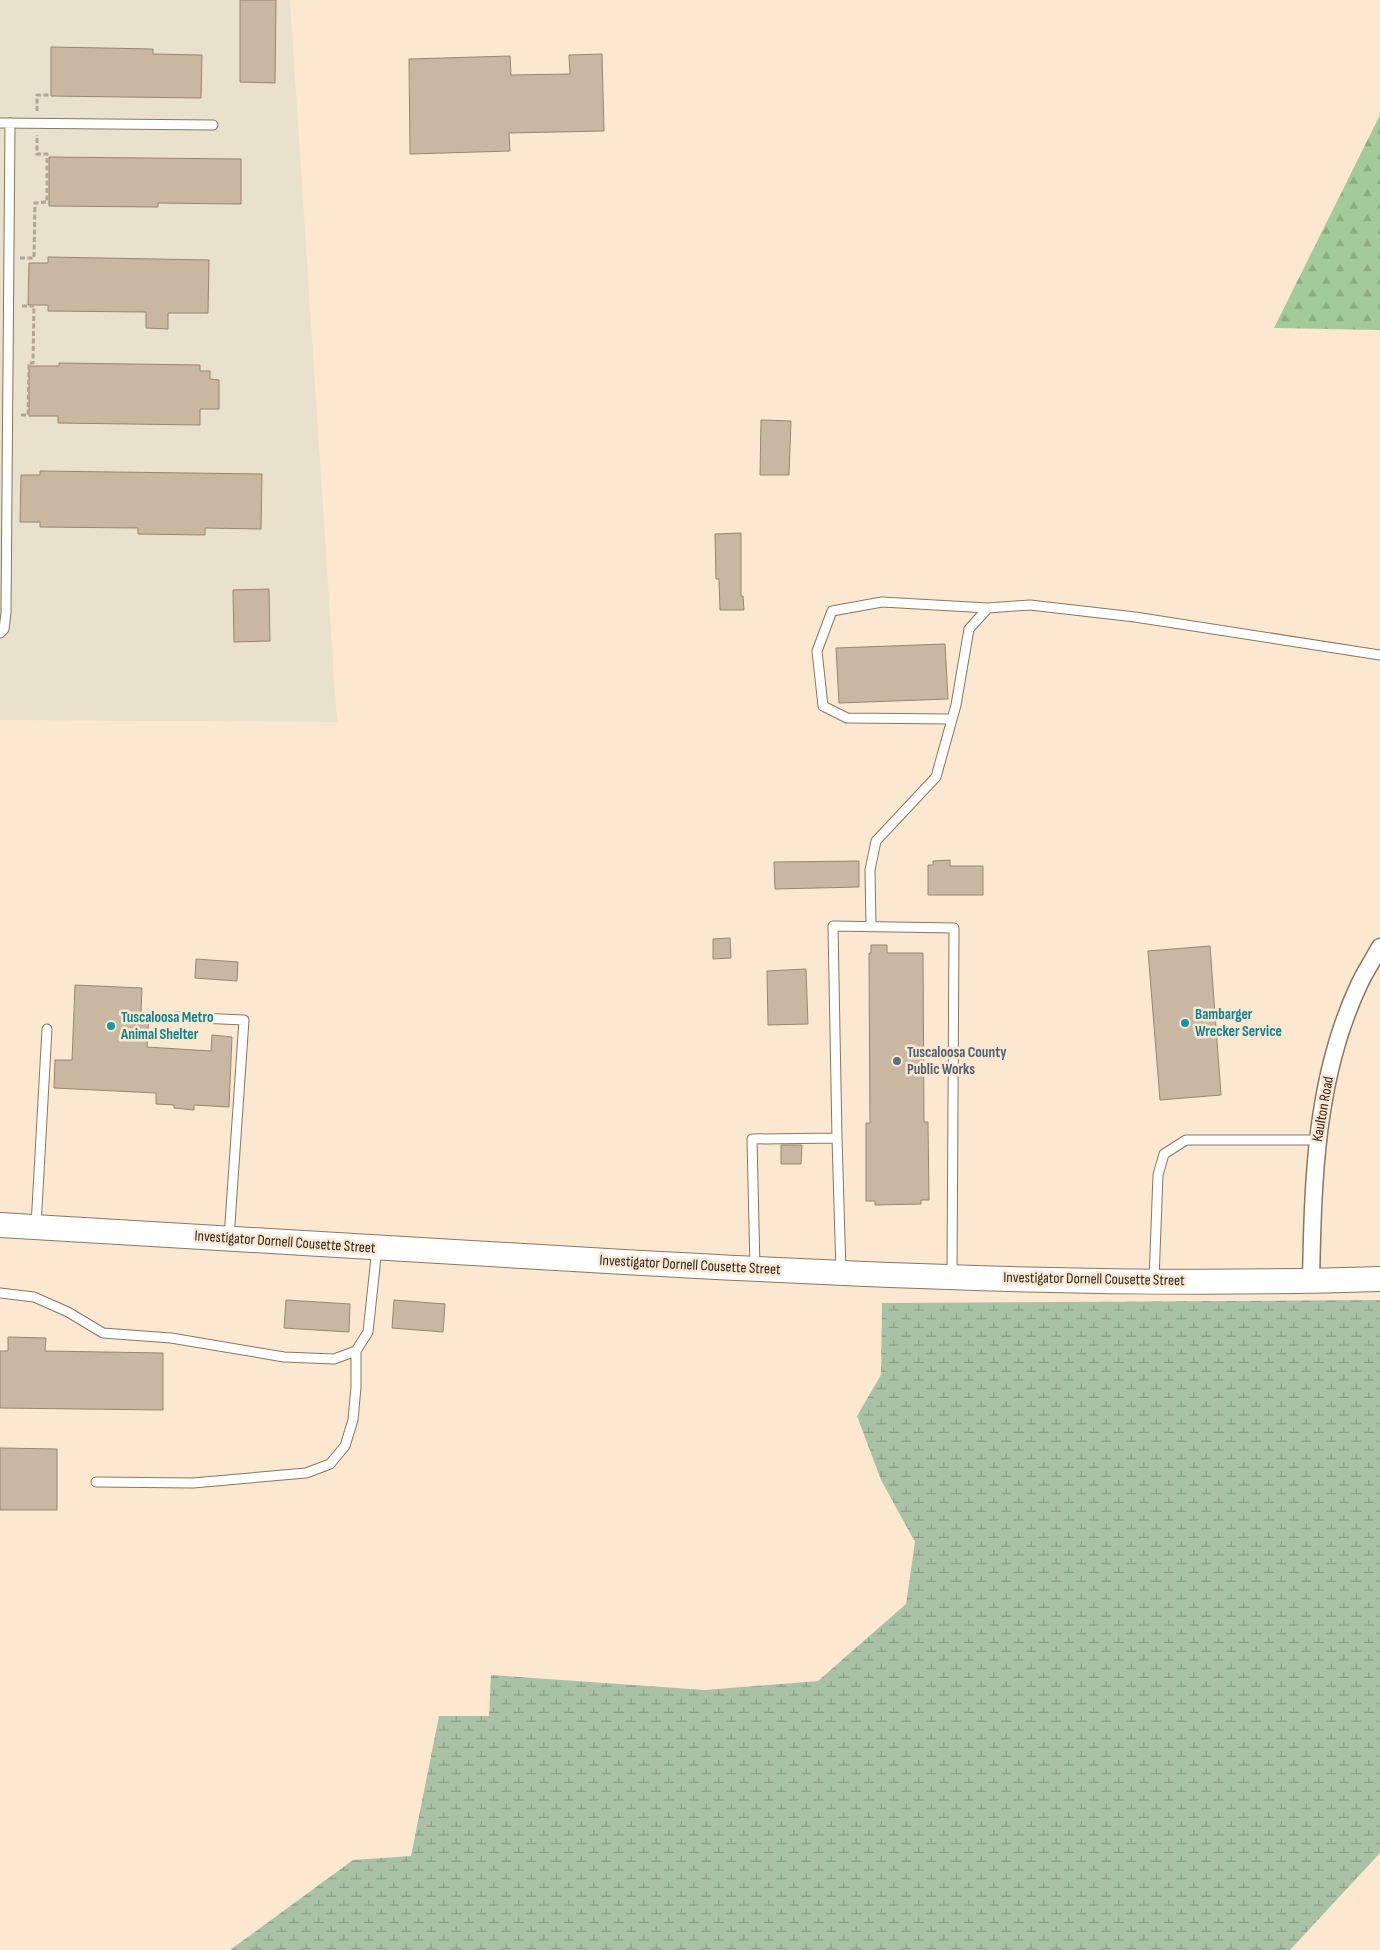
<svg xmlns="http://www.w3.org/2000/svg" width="1380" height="1950" font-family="'Sofia Sans Condensed',sans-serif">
<defs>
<pattern id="forest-firs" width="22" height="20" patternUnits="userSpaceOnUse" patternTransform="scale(1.25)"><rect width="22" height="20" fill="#a3ca9a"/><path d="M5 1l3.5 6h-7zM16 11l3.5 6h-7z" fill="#8cad84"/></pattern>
<pattern id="wetland-marsh" width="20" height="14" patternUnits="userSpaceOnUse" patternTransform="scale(1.25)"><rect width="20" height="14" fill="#aac2a4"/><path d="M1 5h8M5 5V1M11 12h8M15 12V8" fill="none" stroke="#8b9d85"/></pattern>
</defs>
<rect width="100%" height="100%" fill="#fce8d1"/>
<path fill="#e9e1cc" d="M 0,0 L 290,0 L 337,722 L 0,720 Z"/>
<path fill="url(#forest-firs)" d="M 1380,115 L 1380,330 L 1274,328 Z"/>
<path fill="url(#wetland-marsh)" d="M 1380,1300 L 1380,1853 L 1290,1950 L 230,1950 L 353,1860 L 411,1856 L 439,1716 L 489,1716 L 491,1675 L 705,1690 L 818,1681 L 906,1604 L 915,1542 L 881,1480 L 857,1416 L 881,1375 L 882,1303 Z"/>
<path fill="#c9b7a1" stroke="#978671" d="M 240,0 L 276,0 L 275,83 L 240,82 Z
M 51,47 L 153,49 L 153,54 L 202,55 L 201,98 L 51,96 Z
M 602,54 L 604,131 L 509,133 L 510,151 L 410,154 L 409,59 L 510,56 L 511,75 L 570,74 L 569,55 Z
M 49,157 L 241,159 L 241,204 L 158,203 L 158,207 L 49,206 Z
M 48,257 L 209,260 L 208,313 L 168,313 L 168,329 L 146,328 L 146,312 L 48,311 L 48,305 L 28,305 L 29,263 L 48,263 Z
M 59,363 L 200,365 L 200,371 L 210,371 L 210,379 L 219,380 L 219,409 L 200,409 L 200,425 L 58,423 L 58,416 L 29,416 L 29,366 L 59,366 Z
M 761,420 L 791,421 L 789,475 L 760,475 Z
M 40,471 L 262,474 L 261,529 L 205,528 L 205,535 L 138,534 L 138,528 L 40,527 L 40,522 L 20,522 L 21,475 L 40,475 Z
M 741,533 L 741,596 L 743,596 L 744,610 L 720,610 L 719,579 L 716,579 L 715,534 Z
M 269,589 L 270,641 L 234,642 L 233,590 Z
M 945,644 L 948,699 L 839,703 L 836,648 Z
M 950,860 L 950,866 L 983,866 L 983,895 L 928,895 L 928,865 L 933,865 L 933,861 Z
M 859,861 L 859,887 L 775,889 L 774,862 Z
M 730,938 L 731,958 L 713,959 L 713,939 Z
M 871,945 L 887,945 L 887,953 L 923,953 L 924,1122 L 928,1122 L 929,1200 L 921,1200 L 921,1204 L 875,1205 L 875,1201 L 866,1201 L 866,1123 L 870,1123 L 869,953 L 871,953 Z
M 1210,946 L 1221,1095 L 1160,1100 L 1148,951 Z
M 196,959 L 238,962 L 237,981 L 195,978 Z
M 806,969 L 808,1024 L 768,1025 L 767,971 Z
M 75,985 L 142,988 L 141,1013 L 149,1013 L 147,1047 L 211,1051 L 212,1035 L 232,1037 L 229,1107 L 194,1105 L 194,1110 L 174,1108 L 174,1105 L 156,1104 L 156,1093 L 54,1088 L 55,1060 L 72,1060 Z
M 781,1145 L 802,1145 L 801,1164 L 781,1164 Z
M 286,1300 L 350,1304 L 349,1332 L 284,1328 Z
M 394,1300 L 445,1304 L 443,1332 L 392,1328 Z
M 8,1337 L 46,1338 L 45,1351 L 163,1353 L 163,1410 L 0,1408 L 0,1351 L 8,1351 Z
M 0,1448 L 57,1449 L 57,1510 L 0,1510 Z"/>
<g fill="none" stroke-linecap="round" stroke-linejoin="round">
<g stroke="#887762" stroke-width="11">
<path id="service" d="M 0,123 L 213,125
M 0,633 L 4,629 L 6,613 L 10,123
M 952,719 L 847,718 L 823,706 L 817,651 L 832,611 L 882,602 L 988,608 L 1030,605 L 1135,617 L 1380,655
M 871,927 L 870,870 L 876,841 L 936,777 L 956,705 L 969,629 L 988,608
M 177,1017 L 244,1020 L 229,1238
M 837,1138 L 833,926 L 954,928 L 952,1276
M 36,1226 L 47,1029
M 755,1268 L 752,1139 L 837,1138 L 841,1272
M 1154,1280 L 1158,1175 L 1164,1154 L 1186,1140 L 1317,1140
M 0,1293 L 34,1297 L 68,1312 L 103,1333 L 171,1338 L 284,1357 L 334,1359 L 356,1351 L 368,1332 L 377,1248
M 96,1482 L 193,1483 L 306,1473 L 330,1464 L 345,1446 L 353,1420 L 356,1387 L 356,1351"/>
</g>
<g stroke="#887762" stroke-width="19">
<path id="minor" d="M 1311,1281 C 1313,1181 1315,1080 1358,987 C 1364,973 1373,960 1380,947"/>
</g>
<g stroke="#887762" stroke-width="26">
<path id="secondary" d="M 0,1225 C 208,1237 416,1250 624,1262 C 875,1276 1128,1287 1380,1279"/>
</g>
<path stroke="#b4a493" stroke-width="3" stroke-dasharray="5 2.5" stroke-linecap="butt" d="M 37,111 L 37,95 L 51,95
M 20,258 L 34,258 L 35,203 L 47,202 L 47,154 L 37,154 L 37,135
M 22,306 L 34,306
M 21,415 L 28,415 L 29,363 L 33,363 L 34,306"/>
<use href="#service" stroke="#fff" stroke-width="9"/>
<use href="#minor" stroke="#fff" stroke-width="16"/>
<use href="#secondary" stroke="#fff" stroke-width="24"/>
</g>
<g fill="#0f9aa8" stroke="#fce8d1" stroke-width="2">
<circle cx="1185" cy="1023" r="5"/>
<circle cx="111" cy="1026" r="5"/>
</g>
<circle fill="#5c6f8a" stroke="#fce8d1" stroke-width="2" cx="897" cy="1061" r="5"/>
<g text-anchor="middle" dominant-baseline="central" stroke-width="5" stroke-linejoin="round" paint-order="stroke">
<g font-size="15" font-weight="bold" fill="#0d838f" stroke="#fce8d1" text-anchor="start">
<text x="1195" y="1014">Bambarger<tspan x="1195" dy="17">Wrecker Service</tspan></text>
<text x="121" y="1017">Tuscaloosa Metro<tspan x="121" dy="17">Animal Shelter</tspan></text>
</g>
<g font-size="15" font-weight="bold" fill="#4e5e75" stroke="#fce8d1" text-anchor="start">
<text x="907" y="1052">Tuscaloosa County<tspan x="907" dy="17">Public Works</tspan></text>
</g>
<g font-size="15" fill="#2c251d" stroke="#fce8d1">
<text transform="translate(1323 1109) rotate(-80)">Kaulton Road</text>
<text transform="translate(285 1242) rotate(4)">Investigator Dornell Cousette Street</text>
<text transform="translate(690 1265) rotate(3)">Investigator Dornell Cousette Street</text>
<text transform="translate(1094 1279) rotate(1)">Investigator Dornell Cousette Street</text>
</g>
</g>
</svg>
